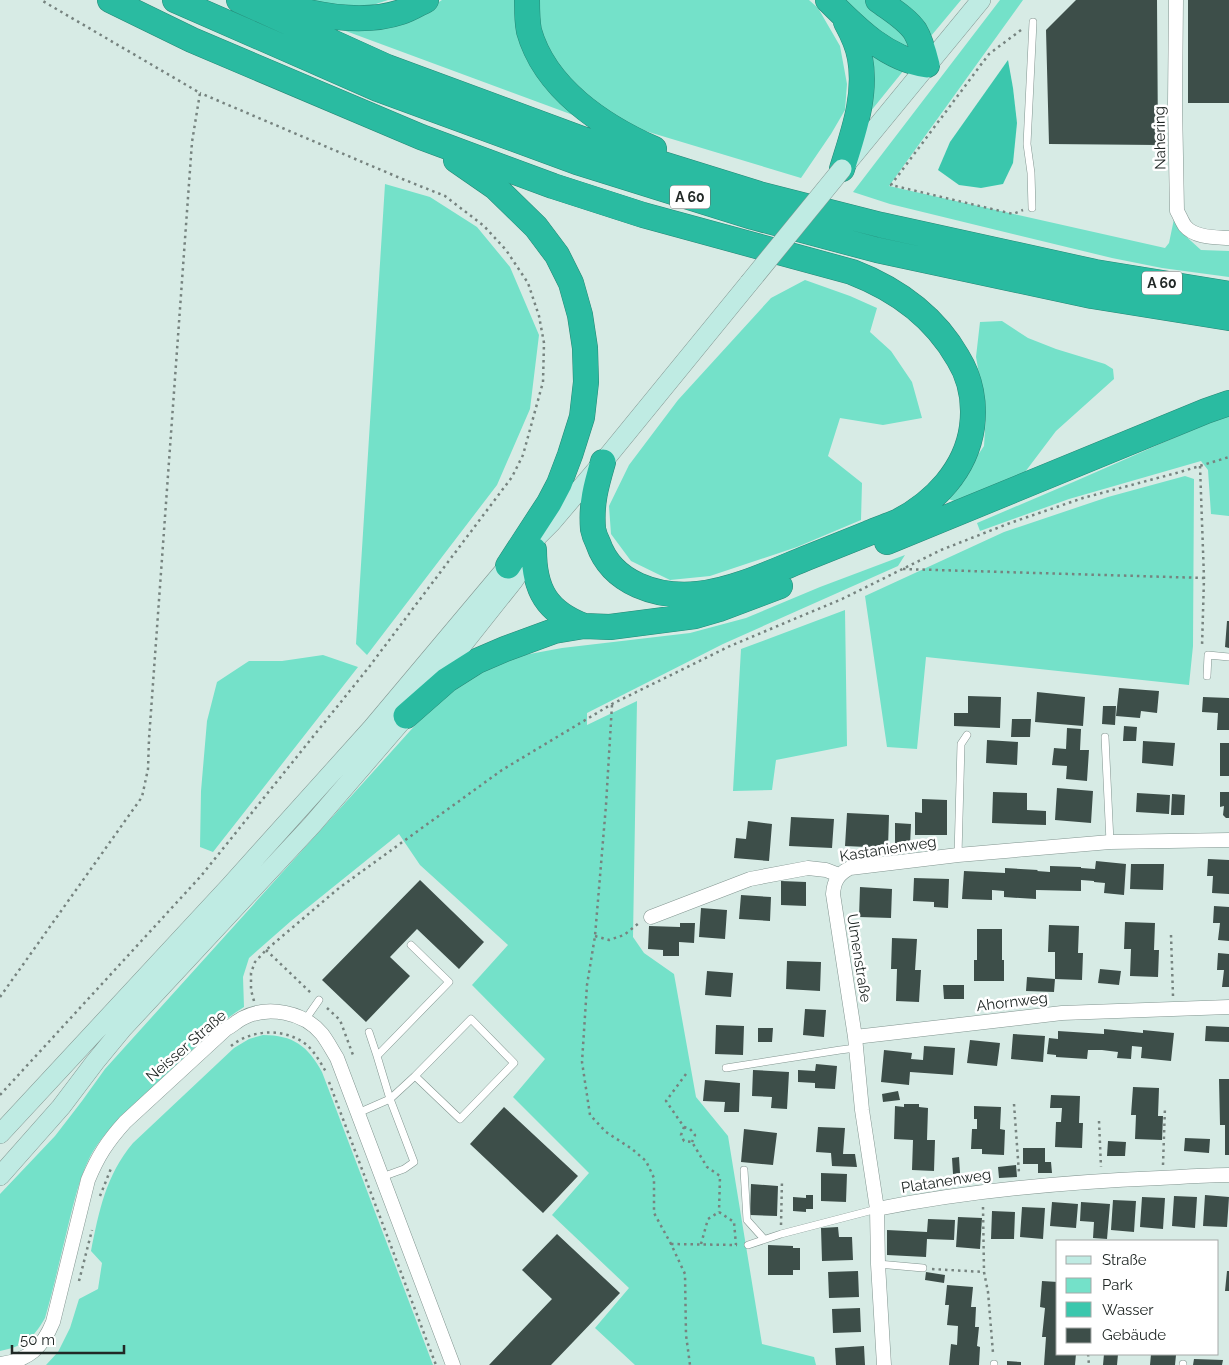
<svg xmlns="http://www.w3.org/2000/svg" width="1229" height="1365" font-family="Raleway,sans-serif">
<rect width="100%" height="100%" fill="#d7ebe5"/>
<path fill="#74e1c9" d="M 293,0 L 388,0 L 367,7 L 299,2 Z
M 442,0 L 515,0 L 514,9 L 522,41 L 592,122 L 343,30 L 428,9 Z
M 535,0 L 809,0 L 818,8 L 840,46 L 847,84 L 845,110 L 831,134 L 801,178 L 642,130 L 587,101 L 548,60 Z
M 839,0 L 866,0 L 905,30 L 916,55 L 902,53 Z
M 887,0 L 961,0 L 926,42 Z
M 1000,0 L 1023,0 L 889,186 L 1165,248 L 1169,243 L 1174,219 L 1181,232 L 1201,250 L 1229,251 L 1229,277 L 1162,268 L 1112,258 L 890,204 L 853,192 Z
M 869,46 L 904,70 L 862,122 Z
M 385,184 L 430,197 L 477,227 L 510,267 L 539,335 L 530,409 L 497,485 L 367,655 L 356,644 Z
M 805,280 L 850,296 L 877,308 L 870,332 L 891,351 L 912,382 L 922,418 L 883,425 L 840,418 L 828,456 L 862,483 L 861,520 L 797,547 L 710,576 L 670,580 L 631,561 L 611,534 L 609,506 L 629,465 L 678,400 L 771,298 Z
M 1002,321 L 1028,338 L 1056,349 L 1105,364 L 1113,369 L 1114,379 L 1056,431 L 1019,480 L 958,502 L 948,499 L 984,446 L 986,413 L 976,357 L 980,322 Z
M 1229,416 L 1229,516 L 1211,514 L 1208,470 L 1201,461 L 1069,499 L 980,531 L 977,523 L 1078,480 L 1210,422 Z
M 1185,476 L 1194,479 L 1193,646 L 1189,685 L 926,657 L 917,749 L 887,747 L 865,596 L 1004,532 L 1108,497 Z
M 905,555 L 898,566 L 723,644 L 587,713 L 587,725 L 637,701 L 633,937 L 644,953 L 674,974 L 696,1097 L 728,1136 L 762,1344 L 814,1357 L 816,1365 L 635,1365 L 595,1328 L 629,1288 L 552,1215 L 589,1173 L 513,1097 L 545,1059 L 472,985 L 508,945 L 420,865 L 399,834 L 291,921 L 249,958 L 243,977 L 244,1007 C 210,1028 185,1059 156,1085 C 132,1109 103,1129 88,1161 C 79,1180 74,1202 69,1222 C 61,1254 54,1287 45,1318 C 33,1339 24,1346 0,1351 L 0,1194 L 55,1136 L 82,1101 L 105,1069 L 428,711 L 461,683 L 508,658 L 562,648 L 690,633 L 746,618 L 820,587 Z
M 845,610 L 847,746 L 776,760 L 772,790 L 733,791 L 741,649 Z
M 323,655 L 358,667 L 213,852 L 200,847 L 201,791 L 207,721 L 217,682 L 249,661 L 282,661 Z
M 263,1035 C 293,1035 308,1046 322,1072 L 433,1365 L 46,1365 L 58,1352 L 70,1328 L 79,1299 L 98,1289 L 102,1263 L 91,1251 C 99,1211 106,1175 133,1143 L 234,1048 L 249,1039 Z"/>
<path fill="#3bc7ad" d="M 1008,60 L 1013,88 L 1017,123 L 1013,163 L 1003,184 L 981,188 L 959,185 L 938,170 L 950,142 Z"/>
<path fill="#3d4e49" d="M 1076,0 L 1157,0 L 1158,145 L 1049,144 L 1046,30 Z
M 1188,0 L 1229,0 L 1229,103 L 1188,103 Z
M 1227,621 L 1229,621 L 1229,648 L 1225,647 Z
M 1119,688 L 1159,691 L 1157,713 L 1141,711 L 1140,718 L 1116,716 Z
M 1037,692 L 1085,697 L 1083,726 L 1035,722 Z
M 968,696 L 1001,697 L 1000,728 L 954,726 L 954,713 L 968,713 Z
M 1203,697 L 1229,698 L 1229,730 L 1217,730 L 1218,713 L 1202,712 Z
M 1103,706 L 1116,706 L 1115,725 L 1102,724 Z
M 1012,719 L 1031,719 L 1030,737 L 1011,737 Z
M 1124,726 L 1137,727 L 1136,741 L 1123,741 Z
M 1067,728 L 1081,729 L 1080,750 L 1089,750 L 1087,781 L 1066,779 L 1067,766 L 1052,765 L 1054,748 L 1066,749 Z
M 987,740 L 1018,742 L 1017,765 L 986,763 Z
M 1143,741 L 1175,743 L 1173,766 L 1142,763 Z
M 1220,743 L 1229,743 L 1229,776 L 1220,776 Z
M 1057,788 L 1093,791 L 1091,823 L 1055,820 Z
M 993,792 L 1027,793 L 1027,810 L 1046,811 L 1046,825 L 992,823 Z
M 1220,792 L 1229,792 L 1229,818 L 1226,818 L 1223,815 L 1224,806 L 1220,807 Z
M 1137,793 L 1170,795 L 1169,814 L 1136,812 Z
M 1172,794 L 1185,795 L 1184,815 L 1171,815 Z
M 922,799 L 947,800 L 947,835 L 915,835 L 915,812 L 922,813 Z
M 847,813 L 889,815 L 888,848 L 845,846 Z
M 791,817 L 834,819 L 832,848 L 789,846 Z
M 748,821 L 772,824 L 769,861 L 734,858 L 736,838 L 746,839 Z
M 895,823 L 911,824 L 910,846 L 895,846 Z
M 1208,859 L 1229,860 L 1229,894 L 1212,893 L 1213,876 L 1207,876 Z
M 1096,861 L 1126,864 L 1124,895 L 1104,893 L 1105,883 L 1094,882 L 1094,881 L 1081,880 L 1081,891 L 1036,890 L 1036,899 L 1004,897 L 1004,891 L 992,890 L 992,900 L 962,899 L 964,871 L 1005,873 L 1005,868 L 1038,870 L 1037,871 L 1050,872 L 1050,866 L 1081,867 L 1081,868 L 1095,869 Z
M 1131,864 L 1164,864 L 1163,890 L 1130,889 Z
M 914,878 L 949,879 L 948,908 L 934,907 L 934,902 L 913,901 Z
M 420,880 L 484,942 L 459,969 L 417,929 L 390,957 L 410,976 L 366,1022 L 322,980 Z
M 781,881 L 806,882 L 806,906 L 781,905 Z
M 860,887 L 892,889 L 891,918 L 859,917 Z
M 741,895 L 771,897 L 770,921 L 739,919 Z
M 1214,906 L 1229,907 L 1229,941 L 1218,940 L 1220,923 L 1213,923 Z
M 701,908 L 727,910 L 725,939 L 699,937 Z
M 1125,922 L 1155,923 L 1154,950 L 1159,950 L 1158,977 L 1130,976 L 1131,949 L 1124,949 Z
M 680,923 L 695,923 L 694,943 L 679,942 L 679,956 L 663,956 L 663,950 L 648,949 L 649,926 L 680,927 Z
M 1049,925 L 1079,926 L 1078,953 L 1083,953 L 1082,980 L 1055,979 L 1054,992 L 1026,991 L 1027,977 L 1055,979 L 1055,952 L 1048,952 Z
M 977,929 L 1002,929 L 1002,960 L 1004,960 L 1004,981 L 974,981 L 974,960 L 977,960 Z
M 892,938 L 917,939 L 915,970 L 921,970 L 919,1002 L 896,1001 L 897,969 L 891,969 Z
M 1218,953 L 1229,954 L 1229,987 L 1222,987 L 1224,970 L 1217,970 Z
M 787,961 L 821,962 L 820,991 L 786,989 Z
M 1100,969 L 1121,971 L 1119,985 L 1098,983 Z
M 707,971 L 733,973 L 731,997 L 705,995 Z
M 943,985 L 964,985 L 964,999 L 944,999 Z
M 805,1009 L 826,1010 L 824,1037 L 803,1035 Z
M 716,1025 L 744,1026 L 743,1055 L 715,1054 Z
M 1206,1026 L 1229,1027 L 1229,1042 L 1205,1041 Z
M 758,1028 L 773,1028 L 772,1042 L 758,1042 Z
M 1104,1029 L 1143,1033 L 1143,1030 L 1174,1033 L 1171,1061 L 1141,1058 L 1142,1047 L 1132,1046 L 1131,1059 L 1117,1058 L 1118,1052 L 1102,1050 L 1088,1050 L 1087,1059 L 1056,1057 L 1056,1055 L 1047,1054 L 1049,1038 L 1058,1039 L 1058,1031 L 1104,1034 Z
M 1013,1034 L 1045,1036 L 1043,1062 L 1011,1059 Z
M 970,1040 L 1000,1043 L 997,1066 L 967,1063 Z
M 924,1046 L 955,1048 L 953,1075 L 910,1072 L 909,1085 L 881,1082 L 884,1050 L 912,1053 L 911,1059 L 923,1060 Z
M 816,1064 L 837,1066 L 835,1089 L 815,1088 L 815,1083 L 798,1082 L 798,1070 L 815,1071 Z
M 753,1070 L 789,1072 L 787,1109 L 771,1108 L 772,1097 L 752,1096 Z
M 1219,1079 L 1229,1079 L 1229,1155 L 1225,1155 L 1225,1125 L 1220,1125 Z
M 705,1080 L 740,1083 L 739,1112 L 724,1112 L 725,1102 L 703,1101 Z
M 1133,1087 L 1159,1088 L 1158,1116 L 1163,1116 L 1162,1140 L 1135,1139 L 1136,1115 L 1131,1115 Z
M 898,1091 L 900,1100 L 883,1102 L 882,1094 Z
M 1051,1095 L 1080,1096 L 1079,1123 L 1083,1123 L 1082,1148 L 1055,1147 L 1056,1122 L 1061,1122 L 1062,1108 L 1050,1108 Z
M 904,1104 L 919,1104 L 919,1107 L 928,1108 L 927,1140 L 935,1140 L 934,1171 L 912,1170 L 913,1140 L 894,1139 L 895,1106 L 904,1107 Z
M 974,1106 L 1001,1107 L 1000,1129 L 1005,1130 L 1004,1155 L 982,1154 L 982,1149 L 971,1149 L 972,1129 L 977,1129 L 977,1119 L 974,1119 Z
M 504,1107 L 578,1176 L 543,1213 L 470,1144 Z
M 818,1127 L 845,1128 L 843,1154 L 855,1154 L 857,1167 L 832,1166 L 831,1153 L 816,1152 Z
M 744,1129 L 777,1133 L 773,1165 L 741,1162 Z
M 1185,1138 L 1210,1139 L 1209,1153 L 1184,1151 Z
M 1108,1141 L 1126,1142 L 1125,1156 L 1107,1156 Z
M 1023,1148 L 1045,1148 L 1045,1162 L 1051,1162 L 1052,1173 L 1038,1173 L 1038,1164 L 1023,1164 Z
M 959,1157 L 960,1173 L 953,1174 L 952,1158 Z
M 1016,1165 L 1017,1177 L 999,1178 L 998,1167 Z
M 821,1173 L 847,1174 L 846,1202 L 821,1201 Z
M 751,1184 L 778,1186 L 777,1216 L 750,1215 Z
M 806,1195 L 813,1195 L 813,1209 L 806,1209 L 806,1212 L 793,1211 L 793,1197 L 806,1198 Z
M 1205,1195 L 1229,1197 L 1227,1227 L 1203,1226 Z
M 1174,1196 L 1197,1197 L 1195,1228 L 1172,1226 Z
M 1142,1197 L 1165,1198 L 1163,1229 L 1140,1227 Z
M 1113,1200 L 1136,1201 L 1134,1232 L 1111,1230 Z
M 1052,1202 L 1078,1204 L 1076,1228 L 1050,1226 Z
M 1081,1202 L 1110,1204 L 1107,1239 L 1093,1238 L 1094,1222 L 1080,1221 Z
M 1022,1207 L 1045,1208 L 1043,1239 L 1020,1237 Z
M 992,1211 L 1015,1212 L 1014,1239 L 991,1239 Z
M 958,1217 L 982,1218 L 980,1249 L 956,1247 Z
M 928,1219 L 955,1220 L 954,1240 L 927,1239 L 926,1257 L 887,1255 L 887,1230 L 927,1232 Z
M 838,1227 L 839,1237 L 852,1237 L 853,1260 L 822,1261 L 821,1228 Z
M 557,1234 L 620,1293 L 551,1365 L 489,1365 L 552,1299 L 522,1270 Z
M 768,1245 L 793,1246 L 793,1248 L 800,1248 L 800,1270 L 793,1270 L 793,1275 L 768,1275 Z
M 858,1271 L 859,1297 L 829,1298 L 828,1272 Z
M 1227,1271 L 1229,1271 L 1229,1291 L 1225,1291 Z
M 926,1272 L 945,1275 L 944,1283 L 925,1280 Z
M 1042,1281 L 1058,1282 L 1058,1354 L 1076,1354 L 1075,1365 L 1044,1365 L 1046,1337 L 1042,1337 L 1045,1308 L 1040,1307 Z
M 947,1285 L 973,1287 L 971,1307 L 976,1307 L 975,1327 L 979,1327 L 977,1346 L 980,1347 L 979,1365 L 949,1365 L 951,1344 L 957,1345 L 958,1326 L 947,1325 L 949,1305 L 945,1305 Z
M 860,1308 L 861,1332 L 833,1333 L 832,1309 Z
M 864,1346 L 865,1365 L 836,1365 L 835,1348 Z
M 1104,1354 L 1118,1354 L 1117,1365 L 1103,1365 Z
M 1151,1354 L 1176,1355 L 1175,1365 L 1150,1365 Z
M 1194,1359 L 1223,1360 L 1222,1365 L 1193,1365 Z
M 1007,1361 L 1021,1362 L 1021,1365 L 1007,1365 Z"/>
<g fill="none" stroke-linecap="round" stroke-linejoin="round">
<g stroke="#829590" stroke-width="8">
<path id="lane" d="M 1032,208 L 1031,173 L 1027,144 L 1033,22
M 1207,676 L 1208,655 L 1229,657
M 1105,737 L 1110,842
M 958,855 L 961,744 L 967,735
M 305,1020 L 319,1000
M 369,1032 L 377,1056
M 726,1068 L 840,1050 L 856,1048
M 358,1113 L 390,1099 L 377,1056 L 449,982 L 411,945
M 744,1170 L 747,1220 L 764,1239
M 382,1177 L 404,1169 L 414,1162 L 390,1099 L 415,1076 L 471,1019 L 514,1063 L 460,1119 L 415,1076
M 748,1245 L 781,1234 L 877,1209
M 878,1264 L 923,1268
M 994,1364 L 994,1365
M 1183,1364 L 1183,1365"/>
</g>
<g stroke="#829590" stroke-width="15">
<path id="street" d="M 1176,0 L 1175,103 L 1177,211 C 1180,216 1182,222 1185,226 C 1195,238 1215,237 1229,238
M 651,917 L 750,879 L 808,868 L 826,870 L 839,875
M 855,1037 L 1062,1013 L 1229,1007
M 877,1209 C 971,1190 1064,1182 1160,1178 C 1183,1177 1206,1175 1229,1175
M 0,1364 C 28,1361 43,1347 53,1322 L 88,1180 C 98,1156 107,1142 125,1122 L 226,1029 C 232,1026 237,1021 243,1018 C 268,1005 304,1012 322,1034 C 328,1042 332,1050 337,1058 L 453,1365
M 884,1365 L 878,1264 L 877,1209 L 862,1110 L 855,1037 L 833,894 C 834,881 838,874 850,868 L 958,855 L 1110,842 L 1229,840"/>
</g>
<g stroke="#829590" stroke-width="20">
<path id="secondary" d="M 847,163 L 981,0
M 0,1134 L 230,886 L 372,728 L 508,566 L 551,523 L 603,462 L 749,283
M 0,1176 L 61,1107 L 95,1062 L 123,1028 L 312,825 L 406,716 L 514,580 L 530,556"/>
</g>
<g stroke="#278876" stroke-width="26">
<path id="highway" d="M 110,0 L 192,40 L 421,137 L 553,186 L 643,215 L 852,272 C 896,289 934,316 958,358 C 971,379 975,404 972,427 C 966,470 934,503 897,522 C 888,526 878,529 869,533 C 849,541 829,549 809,557 C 774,571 735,590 698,594 C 658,598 612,584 598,543 C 596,539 594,534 593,529 C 591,503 596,486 603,462
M 175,0 L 378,89 L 577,162 L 753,217 L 877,250 L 1092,296 L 1229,318
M 239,0 L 387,67 L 582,139 L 759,194 L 881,225 L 1095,272 L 1229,294
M 527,0 C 527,10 527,21 529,31 C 545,88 602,126 654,149
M 828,0 C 856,28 886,59 927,65 C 924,53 921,41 915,31 C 906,18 890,9 878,0
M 278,4 C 317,16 362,25 401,12 C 410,9 418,4 426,0
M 456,160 L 495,187 L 536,227 L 557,255 L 571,283 L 580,315 L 585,348 L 586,382 L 582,417 L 570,455 L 559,484 L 549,503 L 508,566
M 842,169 C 853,133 867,96 860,58 C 858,45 852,33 846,22
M 887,542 L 1206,411 L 1229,403
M 534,550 C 534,590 547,612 584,626
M 406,716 L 447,680 L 477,661 L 505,649 L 554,631 L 584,626 L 610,627 L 695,616 L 719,609 L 780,586"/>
</g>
<path stroke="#76837f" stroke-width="2.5" stroke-dasharray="2.5 4" stroke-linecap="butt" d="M 1021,30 L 989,54 L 891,185 L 1013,214 L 1023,210
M 1200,466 L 1204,578 L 1202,647
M 903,569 L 1204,578
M 612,705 L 606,805 L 595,936 L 587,985 L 582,1062 L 590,1115 L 606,1132 L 632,1149 L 646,1161 L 654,1178 L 654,1213 L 671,1244 L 685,1274 L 686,1335 L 690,1365
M 1171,935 L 1173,996
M 595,936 L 609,940 L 624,935 L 639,923
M 266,950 L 312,994
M 0,997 L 142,797 L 148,769 L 149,739 L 192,142 L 200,93 L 41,0
M 254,1001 L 251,990 L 251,973 L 255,962 L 266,950 L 339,888 L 502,770 L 612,704 L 730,646 L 842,599 L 941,550 L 1010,523 L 1083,498 L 1180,472 L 1229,457
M 327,1008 L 340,1020 L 353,1055
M 231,1046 C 253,1028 287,1028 308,1046 C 315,1053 321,1063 326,1072
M 686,1074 L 666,1101 L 684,1127 L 681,1135 L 684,1141 L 692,1142 L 707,1167 L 720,1176 L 719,1212
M 329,1082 L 436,1365
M 0,1095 L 201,876 L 369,667 L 512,477 L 523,455 L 543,382 L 544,343 L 539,316 L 528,283 L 506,250 L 484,226 L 445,196 L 400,178 L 200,93
M 1014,1104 L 1019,1173
M 1099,1121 L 1101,1167
M 684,1127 L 690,1129 L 695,1135 L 692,1142
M 1163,1165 L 1165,1107
M 100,1196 L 112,1166
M 983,1207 L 984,1272 L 988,1292 L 993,1353
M 719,1212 L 734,1222 L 736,1245
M 781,1225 L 782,1180
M 671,1244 L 737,1245
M 701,1244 L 708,1219 L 719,1212
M 932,1269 L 984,1272
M 79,1281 L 92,1230
M 1088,1354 L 1089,1365"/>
<use href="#lane" stroke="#fff" stroke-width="7"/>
<use href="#street" stroke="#fff" stroke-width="14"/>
<use href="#secondary" stroke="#bfebe3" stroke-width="19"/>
<use href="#highway" stroke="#2abba1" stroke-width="25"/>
<g stroke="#829590" stroke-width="20" stroke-linecap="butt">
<path id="secondary-bridge" d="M 749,283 L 842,169"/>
</g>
<use href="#secondary-bridge" stroke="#bfebe3" stroke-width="19"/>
</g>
<g text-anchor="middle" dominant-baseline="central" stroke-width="5" stroke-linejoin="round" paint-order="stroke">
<g fill="#fff" stroke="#646867" stroke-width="1">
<rect x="670" y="185.5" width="40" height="23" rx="4"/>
<rect x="1142" y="271.5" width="40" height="23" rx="4"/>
</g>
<g font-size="14" font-weight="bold" fill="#212826">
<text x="690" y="197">A 60</text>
<text x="1162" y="283">A 60</text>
</g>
<g font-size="15" fill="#212826" stroke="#fff">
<text transform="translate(1160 138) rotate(-91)">Nahering</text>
<text transform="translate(888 849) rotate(-9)">Kastanienweg</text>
<text transform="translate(859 958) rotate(81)">Ulmenstraße</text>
<text transform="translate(1012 1002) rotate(-7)">Ahornweg</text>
<text transform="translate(186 1046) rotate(-41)">Neisser Straße</text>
<text transform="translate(946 1181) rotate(-9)">Platanenweg</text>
</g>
</g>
<rect x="1056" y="1240" width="162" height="115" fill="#ffffff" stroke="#a6a9a8"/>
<rect x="1066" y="1256" width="25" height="8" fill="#bfebe3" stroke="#a6a9a8"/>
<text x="1102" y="1265" font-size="15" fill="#212826">Straße</text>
<rect x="1066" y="1278" width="25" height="15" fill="#74e1c9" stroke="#a6a9a8"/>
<text x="1102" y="1290" font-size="15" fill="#212826">Park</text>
<rect x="1066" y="1302" width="25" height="15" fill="#3bc7ad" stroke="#a6a9a8"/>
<text x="1102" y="1315" font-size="15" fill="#212826">Wasser</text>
<rect x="1066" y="1328" width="25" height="15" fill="#3d4e49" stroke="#a6a9a8"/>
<text x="1102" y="1340" font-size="15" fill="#212826">Gebäude</text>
<path d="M12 1345v8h112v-8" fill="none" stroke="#212826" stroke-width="2.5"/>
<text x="20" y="1345" font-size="15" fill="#212826" stroke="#ffffff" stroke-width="4" paint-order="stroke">50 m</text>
</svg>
